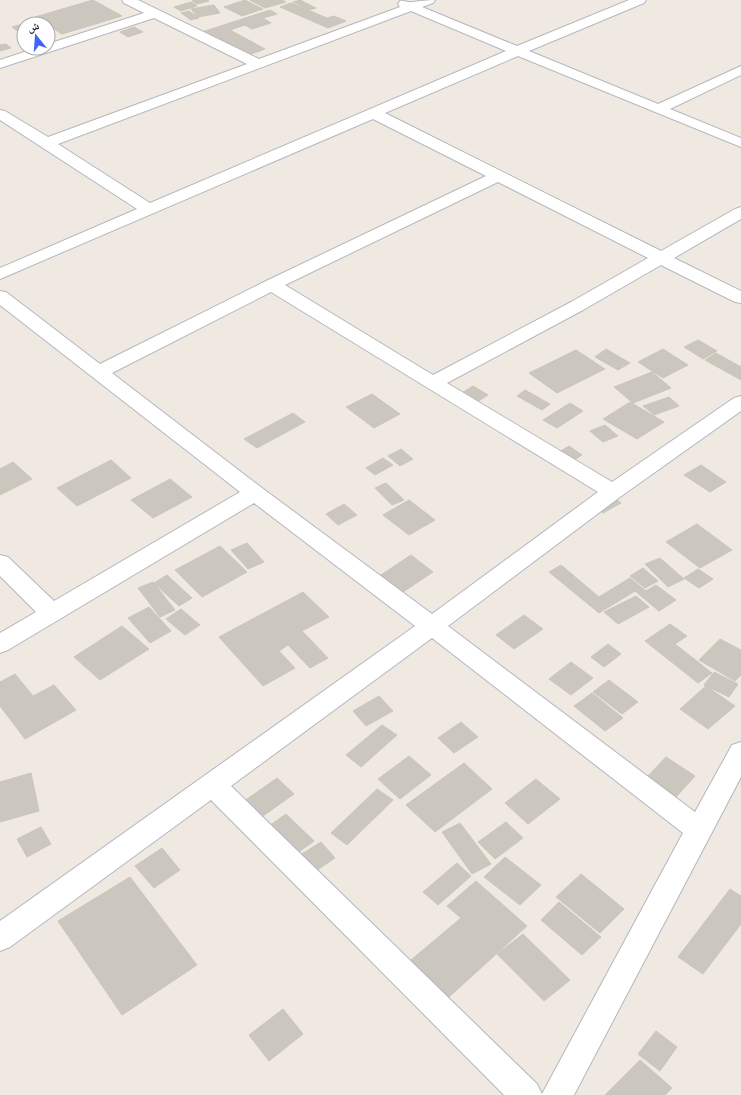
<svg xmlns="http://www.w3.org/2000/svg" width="741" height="1095" font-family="'Archivo Narrow','Noto Naskh Arabic',sans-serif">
<rect width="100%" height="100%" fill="#efe9e1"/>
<path fill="#cbc7bf" stroke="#cbc5ba" d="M 93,0 L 122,16 L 62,34 L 35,17 Z
M 197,0 L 208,0 L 209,1 L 197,4 L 192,1 Z
M 245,0 L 263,9 L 242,16 L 224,7 Z
M 250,0 L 282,0 L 286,2 L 265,8 Z
M 300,0 L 316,8 L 309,10 L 293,2 Z
M 191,2 L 197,6 L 181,11 L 174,7 Z
M 291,3 L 327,18 L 334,16 L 346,21 L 328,28 L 280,7 Z
M 214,5 L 220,13 L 198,17 L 191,9 Z
M 270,10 L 277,14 L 263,18 L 271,23 L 252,29 L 245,25 L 230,30 L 265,49 L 246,56 L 202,32 Z
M 189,11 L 199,18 L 191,20 L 181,13 Z
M 30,22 L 32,24 L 24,24 L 24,36 L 12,27 Z
M 134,27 L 143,32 L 128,37 L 120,32 Z
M 6,44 L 11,48 L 0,51 L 0,45 Z
M 698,340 L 717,351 L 703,359 L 684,347 Z
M 606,349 L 630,363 L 618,370 L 595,357 Z
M 663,349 L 688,365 L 663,378 L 638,362 Z
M 576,350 L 605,369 L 557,393 L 529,373 Z
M 716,353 L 741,367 L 741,380 L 705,360 Z
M 652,372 L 671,388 L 633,403 L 614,387 Z
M 473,386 L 488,395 L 472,405 L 457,396 Z
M 525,390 L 550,404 L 542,410 L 517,396 Z
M 372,394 L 400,414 L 374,428 L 346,407 Z
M 669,397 L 679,406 L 654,415 L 643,406 Z
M 630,402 L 664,422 L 637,439 L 603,419 Z
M 570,403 L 583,411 L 557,428 L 543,420 Z
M 293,413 L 305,422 L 257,448 L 244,439 Z
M 605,425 L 618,436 L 603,442 L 590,431 Z
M 569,446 L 582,455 L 568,464 L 554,455 Z
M 401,449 L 413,459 L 400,466 L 388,456 Z
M 383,458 L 393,465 L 375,475 L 366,468 Z
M 111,460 L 131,478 L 77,506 L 57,488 Z
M 13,462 L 32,479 L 0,495 L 0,469 Z
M 701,465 L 726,482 L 710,492 L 684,475 Z
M 170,479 L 192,497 L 153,518 L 131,500 Z
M 386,483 L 404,500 L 392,505 L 375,488 Z
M 610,495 L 621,503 L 603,513 L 592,504 Z
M 409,500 L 435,520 L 409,535 L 383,515 Z
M 344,504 L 357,515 L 338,525 L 326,514 Z
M 697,524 L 732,550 L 700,568 L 666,542 Z
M 247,543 L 264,562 L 248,569 L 231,550 Z
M 220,546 L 247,572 L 202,597 L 175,570 Z
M 411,555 L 433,572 L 403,592 L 381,575 Z
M 660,558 L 684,579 L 668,587 L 645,564 Z
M 561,565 L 599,597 L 630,578 L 646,591 L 656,585 L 676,600 L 659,611 L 635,591 L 599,613 L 549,572 Z
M 643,568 L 658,581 L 645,588 L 630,576 Z
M 698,569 L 713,579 L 699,588 L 684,578 Z
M 167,575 L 192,598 L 179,606 L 154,583 Z
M 153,582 L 175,610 L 160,617 L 138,588 Z
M 303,592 L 329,617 L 302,631 L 328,658 L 310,668 L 288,645 L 279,651 L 295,668 L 263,686 L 219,637 Z
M 636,596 L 649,607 L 618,624 L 604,612 Z
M 149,607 L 171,631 L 150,643 L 128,618 Z
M 181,609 L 200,625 L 185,635 L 166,619 Z
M 524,615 L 543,629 L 514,649 L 496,635 Z
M 670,624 L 687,636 L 675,644 L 712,673 L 698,683 L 645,641 Z
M 122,626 L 149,649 L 100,680 L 74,657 Z
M 720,639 L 741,650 L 741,675 L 735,681 L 699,660 Z
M 608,644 L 621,654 L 604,667 L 591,657 Z
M 571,662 L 593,678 L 571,695 L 549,679 Z
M 714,672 L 738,684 L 729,697 L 704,685 Z
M 15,674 L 33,696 L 54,685 L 76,710 L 25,739 L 0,706 L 0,682 Z
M 609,680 L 638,702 L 622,714 L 593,692 Z
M 706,686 L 735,706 L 708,729 L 680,709 Z
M 592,693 L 623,718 L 605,731 L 574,706 Z
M 379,696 L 393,711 L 366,726 L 353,711 Z
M 461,722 L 478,737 L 454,753 L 438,738 Z
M 382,725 L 397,735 L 361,767 L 346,755 Z
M 409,756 L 431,775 L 400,799 L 378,779 Z
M 666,757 L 695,776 L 676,797 L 647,777 Z
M 464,763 L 492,789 L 435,832 L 406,805 Z
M 31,773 L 39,811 L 0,822 L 0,782 Z
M 277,778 L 294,794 L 256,821 L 240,804 Z
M 536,779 L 560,799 L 528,824 L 505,803 Z
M 377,789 L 393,800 L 347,845 L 331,833 Z
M 286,814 L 314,841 L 289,859 L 262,831 Z
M 506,822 L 523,838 L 495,859 L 478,842 Z
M 460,823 L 491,864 L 472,874 L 442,832 Z
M 41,827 L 51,844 L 27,857 L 17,839 Z
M 321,842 L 335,858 L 308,876 L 294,859 Z
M 162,848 L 180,870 L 154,888 L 135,866 Z
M 505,857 L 541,885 L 520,905 L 484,877 Z
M 457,863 L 471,876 L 438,905 L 423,892 Z
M 581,874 L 624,909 L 600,933 L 556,897 Z
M 130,877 L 197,965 L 122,1015 L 58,921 Z
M 476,881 L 527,926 L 449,997 L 411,960 L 461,918 L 447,906 Z
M 730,889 L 741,896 L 741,924 L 703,974 L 678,957 Z
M 559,902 L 601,937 L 582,955 L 541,920 Z
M 523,934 L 570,980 L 544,1001 L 497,954 Z
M 283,1009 L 303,1034 L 269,1061 L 249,1035 Z
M 656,1031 L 677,1047 L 660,1071 L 638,1054 Z
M 640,1060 L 672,1088 L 665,1095 L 605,1095 Z"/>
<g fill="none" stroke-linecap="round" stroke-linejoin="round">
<g stroke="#b4b7c1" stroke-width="2">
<path id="minor" d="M 122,0 L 138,0 L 259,59 L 400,7 L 398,4 L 400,1 C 404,0 408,3 412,2 C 420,1 427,0 435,0 L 433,3 L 422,7 L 517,46 L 629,0 L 646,0 L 644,3 L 529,51 L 658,104 L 741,66 L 741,75 L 670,109 L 741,138 L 741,147 L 518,56 L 385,113 L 661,251 L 735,209 L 741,207 L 741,219 L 674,258 L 741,291 L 741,303 L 735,302 L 661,265 L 583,310 L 447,383 L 612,482 L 734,398 L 741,396 L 741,411 L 620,497 L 448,626 L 695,812 L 732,745 L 741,742 L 741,777 L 574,1095 L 504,1095 L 211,800 L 10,947 L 0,951 L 0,921 L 415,626 L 254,503 L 8,650 L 0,653 L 0,633 L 36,612 L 0,576 L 0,555 L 8,557 L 54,601 L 240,492 L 0,305 L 0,291 L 6,292 L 100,364 L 266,281 L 486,176 L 373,119 L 0,279 L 0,268 L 137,209 L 0,120 L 0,110 L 5,111 L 48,137 L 247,64 L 154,18 L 0,68 L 0,60 L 36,48 L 48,48 L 48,44 L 144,13 L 124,3 ZM 411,11 L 506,51 L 150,203 L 58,144 ZM 498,182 L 648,258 L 571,302 L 433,375 L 285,285 ZM 271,292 L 598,492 L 432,614 L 262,488 L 112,373 ZM 432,638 L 683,833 L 542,1094 L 537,1084 L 231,786 Z"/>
</g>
<use href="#minor" fill="#fff" fill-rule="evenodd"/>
</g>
<g transform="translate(36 36) rotate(343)"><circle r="19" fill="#ffffff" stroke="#ababab"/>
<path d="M0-3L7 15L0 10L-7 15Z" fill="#4264fb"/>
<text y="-6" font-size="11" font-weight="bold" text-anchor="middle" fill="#2e2e2e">ش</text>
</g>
</svg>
